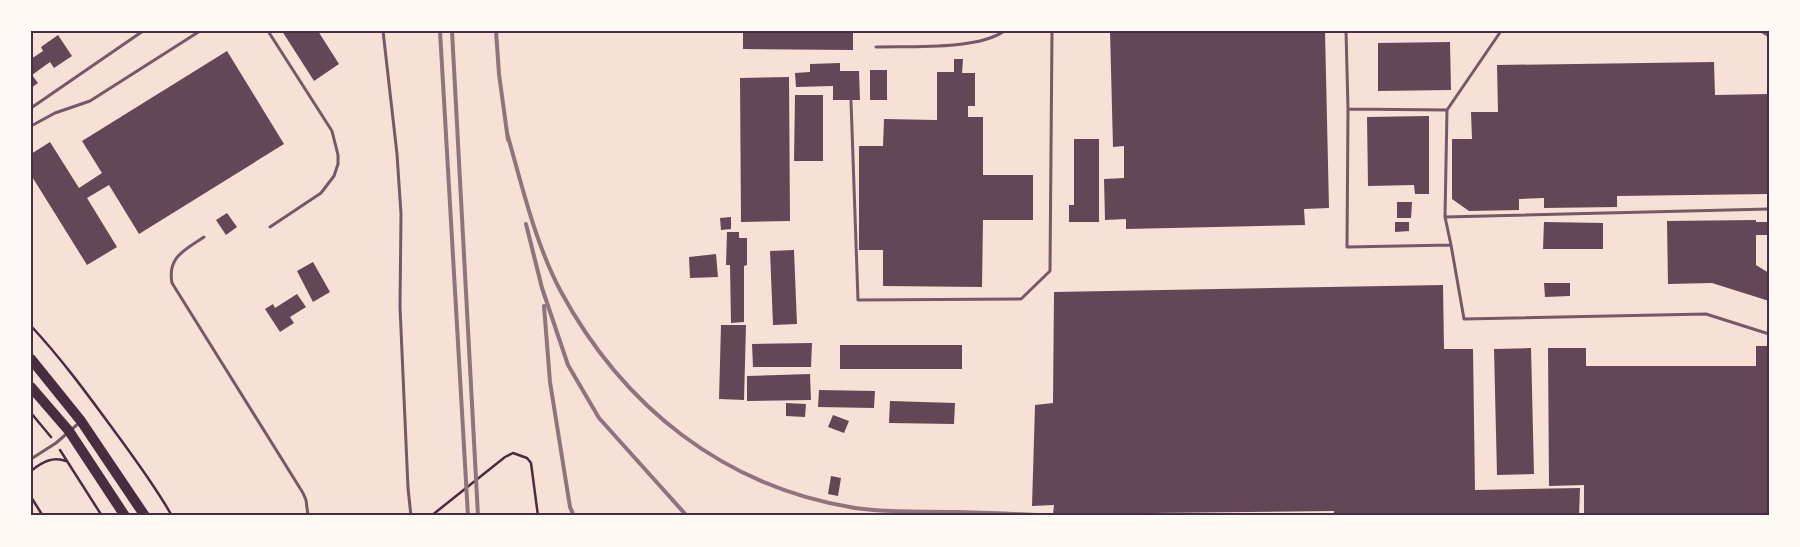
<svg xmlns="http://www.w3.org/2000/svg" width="1800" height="547" font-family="Georgia,serif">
<rect width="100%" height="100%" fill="#f7e1d7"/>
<path fill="#644757" d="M 282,31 L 318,31 L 339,64 L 314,81 Z
M 743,31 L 853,31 L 853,50 L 743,49 Z
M 1110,31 L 1325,31 L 1329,208 L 1304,209 L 1305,225 L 1126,229 L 1126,219 L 1105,220 L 1104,179 L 1124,178 L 1124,146 L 1113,147 Z
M 58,35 L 72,56 L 54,68 L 50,62 L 32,75 L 38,83 L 31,88 L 31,59 L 43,51 L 41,47 Z
M 1450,42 L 1451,90 L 1378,91 L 1378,43 Z
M 227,51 L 284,144 L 139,234 L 109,185 L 87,198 L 117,247 L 87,265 L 31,175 L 31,154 L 50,142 L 79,188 L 102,173 L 82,141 Z
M 954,59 L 963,59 L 962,73 L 975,73 L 975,106 L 968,106 L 968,117 L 983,117 L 983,175 L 1033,175 L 1033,220 L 983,220 L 982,287 L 883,286 L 883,250 L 859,250 L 859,146 L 883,146 L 884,119 L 937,120 L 937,72 L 954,72 Z
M 1714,62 L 1715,95 L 1769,94 L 1769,194 L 1617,196 L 1617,207 L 1544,208 L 1544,198 L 1519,199 L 1519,210 L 1469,211 L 1452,199 L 1452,139 L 1472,139 L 1471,112 L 1498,112 L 1497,65 Z
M 840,63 L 840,71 L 859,71 L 860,100 L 833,100 L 833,86 L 796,87 L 795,73 L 810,72 L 810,64 Z
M 870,70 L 887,70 L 887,100 L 870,100 Z
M 789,77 L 790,221 L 741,222 L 740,78 Z
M 795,95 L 823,95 L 823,161 L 794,161 Z
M 1429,116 L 1429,194 L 1415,194 L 1414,185 L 1368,186 L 1367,117 Z
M 1074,139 L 1099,139 L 1099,222 L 1069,222 L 1069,205 L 1074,205 Z
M 1397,202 L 1412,202 L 1411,218 L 1397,218 Z
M 227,213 L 237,227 L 226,235 L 216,220 Z
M 731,217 L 731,229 L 721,230 L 720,218 Z
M 1756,220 L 1756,222 L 1769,222 L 1769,235 L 1756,235 L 1756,265 L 1769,273 L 1769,301 L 1712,283 L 1668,284 L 1667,221 Z
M 1395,222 L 1409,222 L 1409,231 L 1395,232 Z
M 1544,222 L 1603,223 L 1603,249 L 1543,249 Z
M 727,232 L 739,232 L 739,238 L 747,238 L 747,265 L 744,266 L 744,322 L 731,323 L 730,265 L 726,265 Z
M 794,250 L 797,324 L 773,325 L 770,251 Z
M 716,254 L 718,277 L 690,278 L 689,257 Z
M 313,262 L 330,292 L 313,302 L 297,271 Z
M 1544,283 L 1570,283 L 1570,296 L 1545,297 Z
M 1443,285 L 1444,349 L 1473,349 L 1475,490 L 1580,488 L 1579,516 L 1334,516 L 1334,511 L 1053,514 L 1054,505 L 1032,506 L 1035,405 L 1053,403 L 1054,292 Z
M 297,294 L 306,307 L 290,317 L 294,323 L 280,332 L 265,309 L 273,304 L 275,308 Z
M 721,325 L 746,325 L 744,400 L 719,399 Z
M 812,343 L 811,367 L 753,367 L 752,344 Z
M 840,345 L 962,345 L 962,369 L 840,369 Z
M 1756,346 L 1769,346 L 1769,516 L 1584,516 L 1584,485 L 1549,486 L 1548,348 L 1586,348 L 1586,366 L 1756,366 Z
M 1531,348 L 1534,474 L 1497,475 L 1494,349 Z
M 810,374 L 811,400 L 747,401 L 747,376 Z
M 819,390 L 875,391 L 874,408 L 818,407 Z
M 890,401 L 955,403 L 954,424 L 889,423 Z
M 786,403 L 806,404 L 805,417 L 786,416 Z
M 833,415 L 849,421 L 844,433 L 828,427 Z
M 831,476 L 841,478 L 838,496 L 828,494 Z"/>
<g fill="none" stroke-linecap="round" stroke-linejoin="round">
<path stroke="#4a2c40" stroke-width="2.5" d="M 31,326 C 60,357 85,391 110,425 C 132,455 154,484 172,516
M 31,413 L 51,437
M 60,450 L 102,516
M 31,471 C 42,462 53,456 66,461
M 31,497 L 43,516
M 431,516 L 505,457 L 513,453 L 527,458 L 531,463 L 538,516"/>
<path stroke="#755966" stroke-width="3" d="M 268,31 L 332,131 L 338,155 L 338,164 L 334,176 L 321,193 L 270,227
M 383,31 L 397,154 L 401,214 L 400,307 L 408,488 L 411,516
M 1346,31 L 1348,109 L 1447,110 L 1501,31
M 1385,31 L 1486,31
M 1761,31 L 1769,36
M 876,47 C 908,46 979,50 1004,31
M 851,101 L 858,300 L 1021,299 L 1050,271 L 1052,31
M 31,108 L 143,31
M 1348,109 L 1347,247 L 1451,245 L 1464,319 L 1706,314 L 1769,334
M 1447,110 L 1445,217 L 1451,245
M 31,126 L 55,113 L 90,101 L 200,31
M 1445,217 L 1769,209
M 204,237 C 185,250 167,257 172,283 L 303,493 L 306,500 L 308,516
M 31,459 L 56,443 L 79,423"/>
<path stroke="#4a2c40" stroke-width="10" d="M 31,359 L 81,421 L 145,516
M 31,387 L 69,431 L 125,516"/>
<path stroke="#8f747c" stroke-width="4" d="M 440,31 L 468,516
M 452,31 L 478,516
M 496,31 L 499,74 L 508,140
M 507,133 C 522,186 535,242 560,290 C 623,407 724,487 855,508 C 890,513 923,511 957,512 C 990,513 1022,514 1055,516
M 526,224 L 542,288 L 568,365 L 599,418 L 687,516
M 544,306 L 550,382 L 570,507 L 574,516"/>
</g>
<rect width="1800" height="547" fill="none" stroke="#fffaf5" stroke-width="65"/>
<rect x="32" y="32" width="1736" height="482" fill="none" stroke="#4a2c40" stroke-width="2"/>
</svg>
